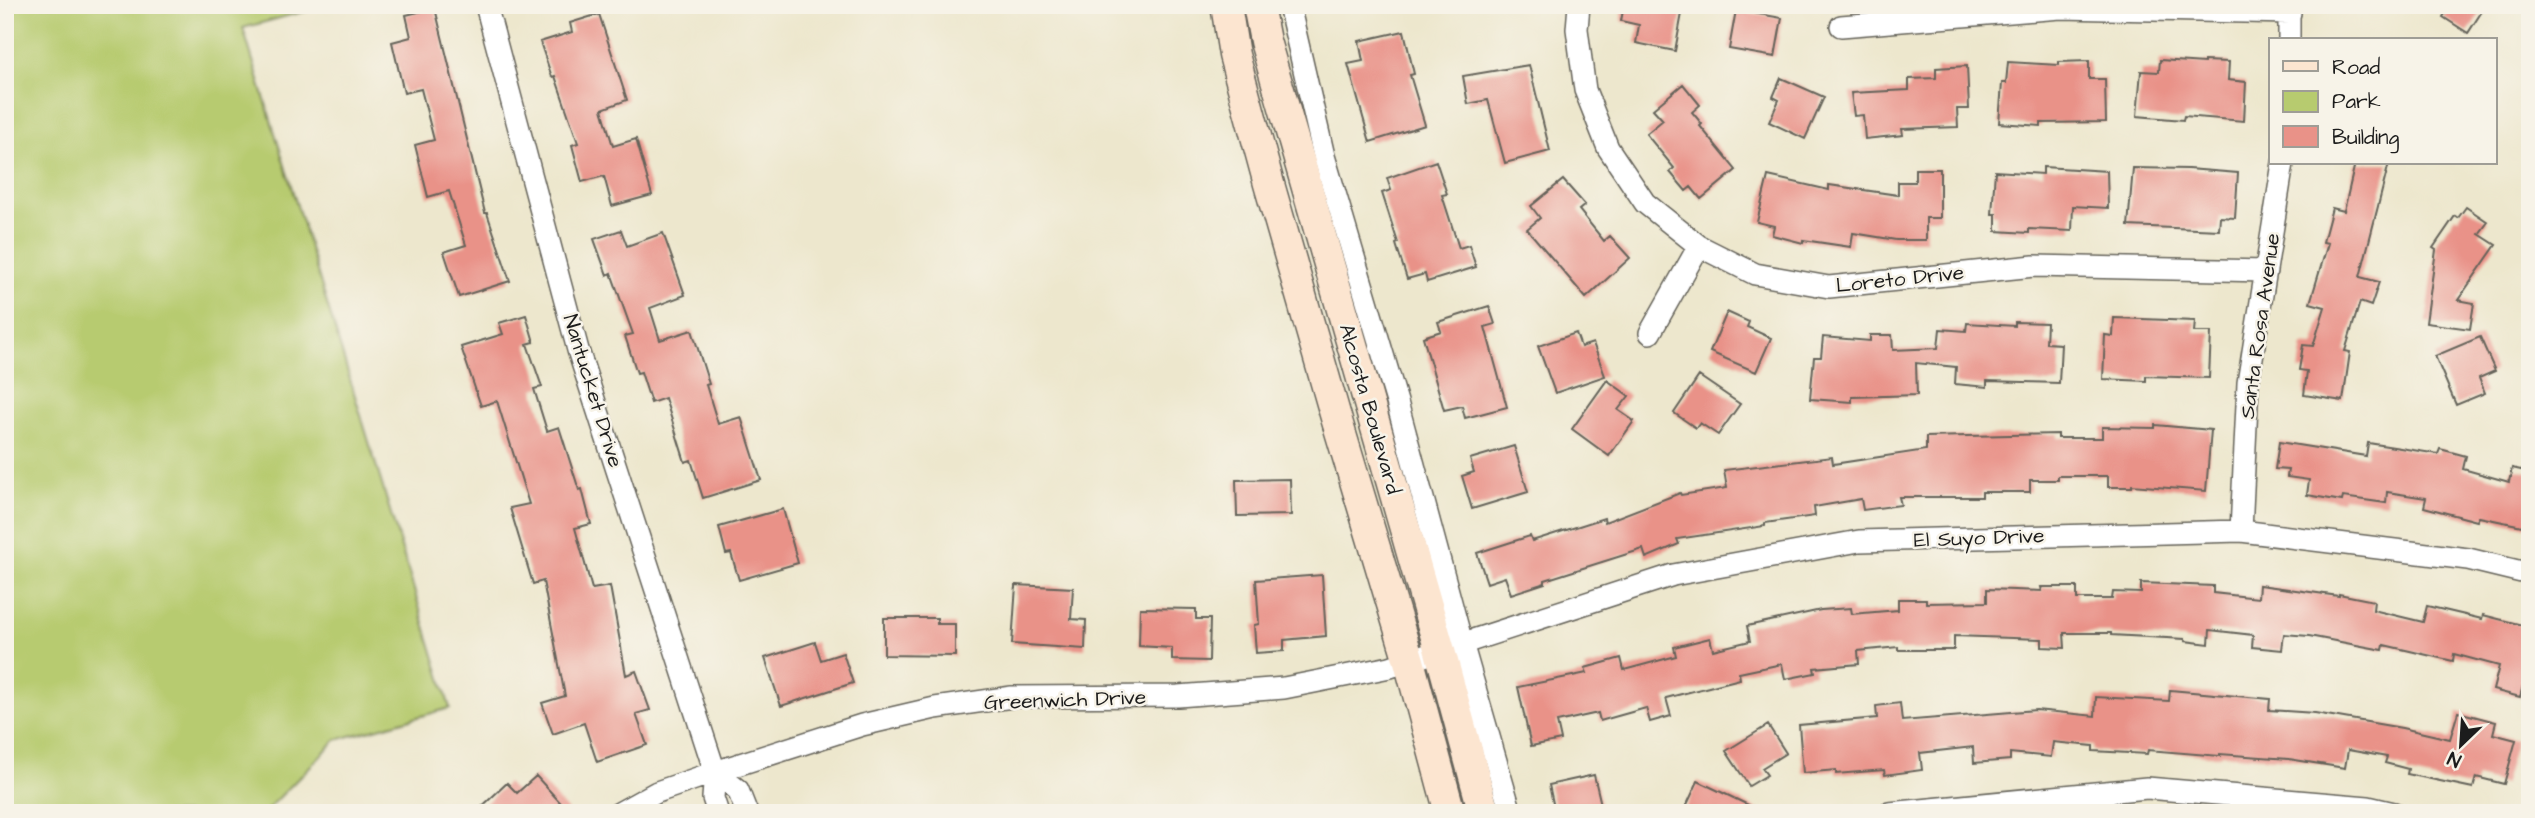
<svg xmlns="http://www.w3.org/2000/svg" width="2535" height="818" font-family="'Architects Daughter',sans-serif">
<rect width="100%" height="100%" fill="#f7f3e8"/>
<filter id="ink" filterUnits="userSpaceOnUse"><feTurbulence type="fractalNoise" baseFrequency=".0143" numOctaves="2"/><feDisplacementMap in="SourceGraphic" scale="14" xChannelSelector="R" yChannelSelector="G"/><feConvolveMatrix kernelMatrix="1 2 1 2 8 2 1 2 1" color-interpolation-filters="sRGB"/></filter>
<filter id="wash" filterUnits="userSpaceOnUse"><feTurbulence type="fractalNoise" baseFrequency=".00686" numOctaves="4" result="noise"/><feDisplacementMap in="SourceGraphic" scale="28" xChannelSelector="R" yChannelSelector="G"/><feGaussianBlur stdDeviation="1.57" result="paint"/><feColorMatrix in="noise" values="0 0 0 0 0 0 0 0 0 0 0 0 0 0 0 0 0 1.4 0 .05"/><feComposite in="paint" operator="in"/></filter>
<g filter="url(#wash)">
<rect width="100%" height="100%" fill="#ede7cd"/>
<path fill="#b7cb6f" stroke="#6a7446" stroke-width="2" d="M 5,5 L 328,5 L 243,28 L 450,708 L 336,740 L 264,813 L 5,813 Z"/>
<g id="blocks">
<path fill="#e99288" d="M 1624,5 L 1668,5 L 1683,8 L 1675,51 L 1636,43 L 1639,25 L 1621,21 Z
M 2450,5 L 2486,5 L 2468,33 L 2443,17 Z
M 435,8 L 485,213 L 487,213 L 510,281 L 459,297 L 444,252 L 466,245 L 449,191 L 428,197 L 415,145 L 434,140 L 421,89 L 404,93 L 392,42 L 411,37 L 406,15 Z
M 1736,10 L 1782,18 L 1775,57 L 1729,49 Z
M 599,14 L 627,100 L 602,109 L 613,146 L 636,139 L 652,195 L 612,206 L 604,176 L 582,182 L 572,145 L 578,143 L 555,76 L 552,77 L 540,42 L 572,32 L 570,23 Z
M 1404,31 L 1414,74 L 1410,75 L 1425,125 L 1370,142 L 1348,64 L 1363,61 L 1359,41 Z
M 2160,60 L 2204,63 L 2204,61 L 2229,62 L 2228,80 L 2246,82 L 2244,121 L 2184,116 L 2183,120 L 2137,116 L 2141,71 L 2159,72 Z
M 2089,61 L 2089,79 L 2105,79 L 2106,122 L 2041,123 L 2041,126 L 1999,123 L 2002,83 L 2006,83 L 2008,62 L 2059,65 L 2059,62 Z
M 1529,65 L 1550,151 L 1505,163 L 1488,100 L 1468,104 L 1463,76 Z
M 1967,66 L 1969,109 L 1957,109 L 1958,127 L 1902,129 L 1903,135 L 1865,139 L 1863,115 L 1854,116 L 1851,93 L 1909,90 L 1909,79 L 1936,78 L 1936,68 Z
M 1781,78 L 1824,97 L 1805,139 L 1769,122 L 1779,100 L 1773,97 Z
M 1683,84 L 1700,105 L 1692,112 L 1702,124 L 1700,126 L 1736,170 L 1701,199 L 1691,187 L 1686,191 L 1670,172 L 1674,168 L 1646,134 L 1663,120 L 1653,109 Z
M 1436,161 L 1447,194 L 1442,195 L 1459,248 L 1469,245 L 1476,267 L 1427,282 L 1425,274 L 1407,279 L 1396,244 L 1398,243 L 1382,193 L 1391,190 L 1387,178 Z
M 2355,163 L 2389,163 L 2360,277 L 2379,282 L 2371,306 L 2360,302 L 2345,351 L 2350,352 L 2343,401 L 2304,395 L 2307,371 L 2299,370 L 2303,345 L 2313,346 L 2325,307 L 2310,303 L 2328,243 L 2323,242 L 2332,208 L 2344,211 Z
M 2043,167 L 2107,171 L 2108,208 L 2073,206 L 2072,231 L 2029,229 L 2029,233 L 1996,231 L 1996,214 L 1992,214 L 1995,171 L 2043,174 Z
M 2133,168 L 2188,169 L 2238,173 L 2235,218 L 2220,217 L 2219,230 L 2128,226 Z
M 1915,169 L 1940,169 L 1940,218 L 1926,218 L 1926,240 L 1896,240 L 1853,233 L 1851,247 L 1803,240 L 1803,243 L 1772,235 L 1774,226 L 1757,222 L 1768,176 L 1829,190 L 1829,185 L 1898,195 L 1898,182 L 1915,182 Z
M 1563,180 L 1585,205 L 1579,210 L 1604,241 L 1610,236 L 1630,258 L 1586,298 L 1527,229 L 1540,218 L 1531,206 Z
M 2466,207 L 2488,222 L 2479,234 L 2496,245 L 2458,300 L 2474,303 L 2470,329 L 2426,323 L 2436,250 L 2433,248 L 2455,216 L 2458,218 Z
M 621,230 L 627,246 L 663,233 L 685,295 L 650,308 L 660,340 L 692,330 L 709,384 L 706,385 L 718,424 L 741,417 L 761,480 L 703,498 L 691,460 L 685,462 L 665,398 L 651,403 L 641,372 L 637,373 L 625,336 L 633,334 L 611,273 L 607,275 L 594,239 Z
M 1489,306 L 1495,324 L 1485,327 L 1507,407 L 1465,418 L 1462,406 L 1444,410 L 1423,337 L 1441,331 L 1438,322 Z
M 1727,312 L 1749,322 L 1747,327 L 1771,338 L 1756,372 L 1710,352 Z
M 526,315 L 534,342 L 527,344 L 542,387 L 534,389 L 547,431 L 559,427 L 579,490 L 582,489 L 591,524 L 575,528 L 592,589 L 610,586 L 626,675 L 636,671 L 650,710 L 636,714 L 647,745 L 597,762 L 584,723 L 553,734 L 542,703 L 565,696 L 543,581 L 533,584 L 510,508 L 529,504 L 497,401 L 481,406 L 461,347 L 503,334 L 499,323 Z
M 2114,318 L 2195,321 L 2194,332 L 2211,332 L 2209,378 L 2146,376 L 2146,381 L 2103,379 L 2105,335 L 2113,336 Z
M 2015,322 L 2047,323 L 2046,343 L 2061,344 L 2059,383 L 1987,381 L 1987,387 L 1955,384 L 1956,367 L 1916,363 L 1917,395 L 1852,397 L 1852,402 L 1810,399 L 1814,357 L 1821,357 L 1823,337 L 1870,341 L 1870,335 L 1892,335 L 1893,350 L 1938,348 L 1940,329 L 1966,331 L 1967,323 L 2015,326 Z
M 1576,333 L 1581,347 L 1593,343 L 1605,376 L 1555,393 L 1538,346 Z
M 2480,337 L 2495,371 L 2479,378 L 2485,393 L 2456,405 L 2435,356 Z
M 1699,376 L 1740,404 L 1718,435 L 1700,423 L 1696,428 L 1674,413 Z
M 1607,380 L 1629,396 L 1618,410 L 1634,421 L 1609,456 L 1572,429 Z
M 2155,425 L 2211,430 L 2206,491 L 2132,485 L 2132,487 L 2108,487 L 2108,476 L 2058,476 L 2058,480 L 2030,480 L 2030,492 L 1982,492 L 1982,497 L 1899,497 L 1901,505 L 1863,510 L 1861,499 L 1814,507 L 1815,516 L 1765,523 L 1765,526 L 1677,539 L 1679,544 L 1646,558 L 1643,549 L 1545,580 L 1545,583 L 1511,594 L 1505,577 L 1487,583 L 1477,553 L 1530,536 L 1532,541 L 1604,518 L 1605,522 L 1680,493 L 1681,495 L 1727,488 L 1724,470 L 1832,457 L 1833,464 L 1926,450 L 1926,437 L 2058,434 L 2058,438 L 2102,438 L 2102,427 L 2155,428 Z
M 2279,442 L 2366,456 L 2368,443 L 2438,454 L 2440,449 L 2466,456 L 2463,469 L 2509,482 L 2512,468 L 2530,472 L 2530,514 L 2527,527 L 2479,517 L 2477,521 L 2424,507 L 2426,498 L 2387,492 L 2386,503 L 2343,497 L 2342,501 L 2307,495 L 2309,480 L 2287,477 L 2288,470 L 2275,469 Z
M 1514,446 L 1528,492 L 1472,509 L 1462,476 L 1474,472 L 1470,459 Z
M 1290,479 L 1291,515 L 1237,516 L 1236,480 Z
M 783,509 L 798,563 L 739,580 L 731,553 L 726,554 L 719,527 Z
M 1322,575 L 1326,636 L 1284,640 L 1284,651 L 1256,653 L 1254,625 L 1259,624 L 1256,580 Z
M 2141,583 L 2213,586 L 2213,593 L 2258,598 L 2259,585 L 2339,596 L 2339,594 L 2374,601 L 2373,610 L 2423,622 L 2427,606 L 2482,619 L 2483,615 L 2530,627 L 2530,659 L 2520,697 L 2493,690 L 2499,666 L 2454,654 L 2453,661 L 2384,645 L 2383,650 L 2309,636 L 2284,634 L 2282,650 L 2252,647 L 2253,635 L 2210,630 L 2209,644 L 2185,641 L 2185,639 L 2111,635 L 2111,633 L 2064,633 L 2065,648 L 2042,647 L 2042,639 L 1954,636 L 1954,650 L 1898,650 L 1898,647 L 1858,651 L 1859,664 L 1814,668 L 1815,673 L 1785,679 L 1782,664 L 1739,673 L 1740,679 L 1666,698 L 1671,716 L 1650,722 L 1646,708 L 1600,721 L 1598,713 L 1557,722 L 1561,740 L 1531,746 L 1518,687 L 1587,673 L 1585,668 L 1621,658 L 1624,670 L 1676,656 L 1674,647 L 1710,638 L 1713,650 L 1750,641 L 1747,626 L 1821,610 L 1851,608 L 1852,614 L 1898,610 L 1898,599 L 1926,599 L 1926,603 L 1987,602 L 1987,589 L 2042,591 L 2041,587 L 2077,587 L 2077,599 L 2112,599 L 2113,592 L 2141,593 Z
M 1016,585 L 1073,588 L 1071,619 L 1086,620 L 1085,649 L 1012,644 Z
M 1140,608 L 1196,609 L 1196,619 L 1210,619 L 1209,661 L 1172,660 L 1172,648 L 1139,646 Z
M 884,618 L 937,618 L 937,624 L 955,624 L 955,656 L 884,655 Z
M 815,642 L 821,660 L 843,653 L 853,683 L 781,706 L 765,658 Z
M 2170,690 L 2270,699 L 2269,710 L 2315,713 L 2402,728 L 2450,739 L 2458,712 L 2496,722 L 2493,734 L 2516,740 L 2504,784 L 2476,777 L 2473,788 L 2407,774 L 2408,769 L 2385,763 L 2387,757 L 2348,750 L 2345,768 L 2289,759 L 2220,754 L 2220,756 L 2148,750 L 2147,754 L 2093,751 L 2093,746 L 2053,742 L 2051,757 L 2010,753 L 2010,760 L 1974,763 L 1973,747 L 1920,753 L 1922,770 L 1885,775 L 1884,770 L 1836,774 L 1836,770 L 1803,773 L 1799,725 L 1877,718 L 1876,706 L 1900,703 L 1902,721 L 2036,710 L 2095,716 L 2096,697 L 2169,701 Z
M 1768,725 L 1786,753 L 1762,768 L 1767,775 L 1749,786 L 1726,751 Z
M 1594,775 L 1603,813 L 1565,813 L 1563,806 L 1554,808 L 1549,785 Z
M 536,776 L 570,813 L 475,813 L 507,783 L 517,793 Z
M 1698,781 L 1765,813 L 1683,813 Z"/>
</g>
</g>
<g filter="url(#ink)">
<use href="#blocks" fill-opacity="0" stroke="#65635a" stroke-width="2"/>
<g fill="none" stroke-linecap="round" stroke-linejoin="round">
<g stroke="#65635a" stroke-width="24">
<path id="street" d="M 486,5 L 578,350 L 715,772 L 713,798 L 718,813
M 1289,5 L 1324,156 L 1397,402 L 1462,643 L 1511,813
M 1579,5 L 1577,29 L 1585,90 L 1608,148 L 1645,203 L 1699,246 L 1755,274 L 1829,287 L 2034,266 L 2266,271
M 2289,5 L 2289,40
M 1841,26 L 2061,8 L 2290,13
M 1650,333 L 1699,246
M 2241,531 L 2248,383 L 2283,163
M 715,772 L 738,790 L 747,813
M 619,813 L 657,792 L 715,772 L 862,725 L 935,708 L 1012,697 L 1178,696 L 1284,688 L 1390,667 L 1673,575 L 1859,541 L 2241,531 L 2468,559 L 2530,574
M 1889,813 L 2147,788 L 2368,807 L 2394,813"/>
</g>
<g stroke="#65635a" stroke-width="33">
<path id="secondary" d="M 1226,5 L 1234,55 L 1269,184 L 1337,421 L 1409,661 L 1450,813
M 1258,5 L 1265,41 L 1440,651 L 1484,813"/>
</g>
<use href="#street" stroke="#fff" stroke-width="21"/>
<use href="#secondary" stroke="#fce5d0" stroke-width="30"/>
</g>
</g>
<g text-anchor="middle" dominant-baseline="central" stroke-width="5" stroke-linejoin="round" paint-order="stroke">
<g font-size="21" fill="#1c1c1c" stroke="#f7f3e8">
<text transform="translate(1900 279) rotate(-6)">Loreto Drive</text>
<text transform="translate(2260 326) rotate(-82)">Santa Rosa Avenue</text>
<text transform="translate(593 391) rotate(73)">Nantucket Drive</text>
<text transform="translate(1370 409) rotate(74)">Alcosta Boulevard</text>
<text transform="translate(1979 538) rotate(-2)">El Suyo Drive</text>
<text transform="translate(1065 700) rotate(-2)">Greenwich Drive</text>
</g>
</g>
<rect width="2535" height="818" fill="none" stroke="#f7f3e8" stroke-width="28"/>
<rect x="2269" y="38" width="228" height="126" fill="#f7f3e8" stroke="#9f9d96" stroke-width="2"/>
<rect x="2283" y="61" width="35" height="10" fill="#fce5d0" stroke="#9f9d96" stroke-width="2"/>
<text x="2332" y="74" font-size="21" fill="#1c1c1c">Road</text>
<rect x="2283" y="91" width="35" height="21" fill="#b7cb6f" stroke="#9f9d96" stroke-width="2"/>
<text x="2332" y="108" font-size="21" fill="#1c1c1c">Park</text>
<rect x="2283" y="126" width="35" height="21" fill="#e99288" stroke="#9f9d96" stroke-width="2"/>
<text x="2332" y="144" font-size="21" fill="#1c1c1c">Building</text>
<g transform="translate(2461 745) rotate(205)" stroke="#f7f3e8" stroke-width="5" paint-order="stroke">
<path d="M0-5L12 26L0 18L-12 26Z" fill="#1c1c1c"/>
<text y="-10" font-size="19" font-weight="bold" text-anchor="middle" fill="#1c1c1c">N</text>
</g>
</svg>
